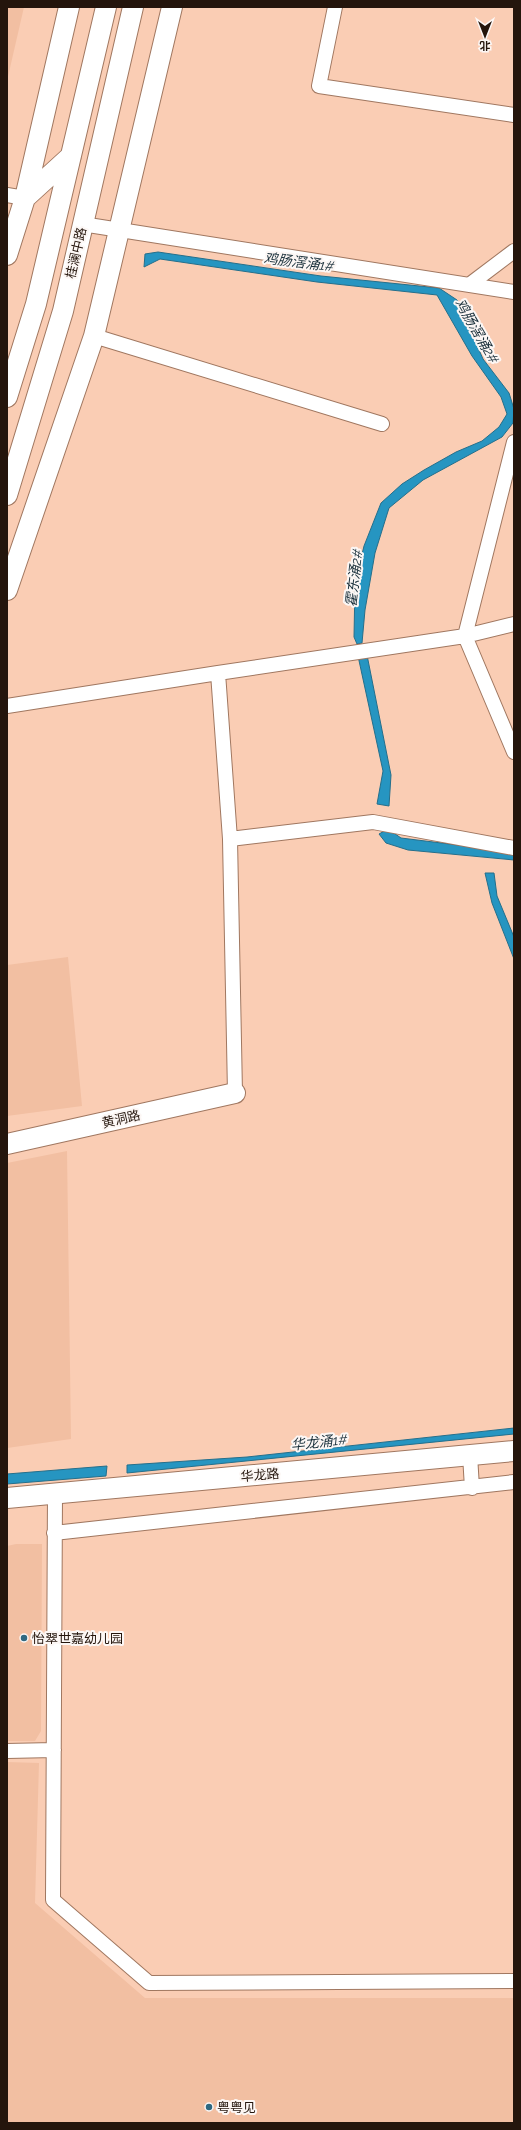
<svg xmlns="http://www.w3.org/2000/svg" width="521" height="2130" font-family="Raleway,'Noto Sans SC',sans-serif">
<rect width="100%" height="100%" fill="#facdb4"/>
<path fill="#f2bfa2" d="M 7,7 L 24,7 L 7,81 Z
M 68,957 L 82,1106 L 7,1116 L 7,965 Z
M 67,1151 L 71,1439 L 7,1448 L 7,1163 Z
M 16,1544 L 42,1544 L 41,1731 L 35,1741 L 7,1741 L 7,1546 Z
M 7,1762 L 39,1763 L 35,1903 L 145,1998 L 514,1998 L 514,2123 L 7,2123 Z"/>
<path fill="#2695c1" stroke="#256f8b" d="M 158,252 L 321,276 L 439,288 L 457,300 L 483,359 L 509,393 L 514,409 L 513,423 L 502,437 L 423,480 L 389,508 L 375,553 L 365,610 L 362,643 L 357,644 L 354,637 L 355,583 L 364,546 L 381,503 L 402,484 L 424,470 L 456,452 L 482,441 L 499,427 L 507,414 L 501,397 L 472,356 L 437,295 L 317,282 L 160,259 L 144,267 L 145,254 Z
M 367,655 L 391,775 L 389,806 L 377,804 L 383,771 L 358,656 Z
M 388,829 L 401,838 L 514,852 L 514,860 L 408,850 L 386,843 L 379,834 Z
M 485,873 L 494,873 L 497,896 L 514,937 L 514,959 L 492,903 Z
M 514,1428 L 514,1434 L 127,1473 L 127,1465 L 247,1457 Z
M 107,1466 L 106,1476 L 7,1484 L 7,1474 Z"/>
<g fill="none" stroke-linecap="round" stroke-linejoin="round">
<g stroke="#a07760" stroke-width="16">
<path id="street" d="M 335,7 L 319,86 L 514,115
M 7,195 L 25,198
M 82,224 L 514,292
M 469,285 L 514,251
M 94,336 L 382,424
M 514,442 L 465,636 L 514,624
M 218,673 L 465,636 L 514,752
M 7,706 L 218,673 L 230,839 L 235,1093
M 230,839 L 373,822 L 514,848
M 470,1455 L 472,1488
M 55,1494 L 53,1900 L 149,1983 L 514,1981
M 54,1533 L 514,1482
M 7,1751 L 54,1750"/>
</g>
<g stroke="#a07760" stroke-width="22">
<path id="secondary" d="M 25,198 L 71,156
M 7,255 L 25,198 L 69,7
M 7,397 L 36,304 L 106,7
M 7,495 L 63,311 L 133,7
M 7,590 L 94,336 L 172,7
M 7,1144 L 235,1093
M 7,1498 L 514,1451"/>
</g>
<use href="#street" stroke="#fff" stroke-width="14"/>
<use href="#secondary" stroke="#fff" stroke-width="20"/>
</g>
<g fill="#2f6881" stroke="#fcf7f5" stroke-width="1.5">
<circle cx="24" cy="1638" r="4"/>
<circle cx="209" cy="2107" r="4"/>
</g>
<g text-anchor="middle" dominant-baseline="central" stroke-width="4" stroke-linejoin="round" paint-order="stroke">
<g font-size="13" fill="#24150c" stroke="#fcf7f5">
<text transform="translate(76 253) rotate(-77)">桂澜中路</text>
<text transform="translate(121 1119) rotate(-13)">黄洞路</text>
<text transform="translate(260 1475) rotate(-5)">华龙路</text>
</g>
<g font-size="13" fill="#24150c" stroke="#fcf7f5" text-anchor="start">
<text x="32" y="1638">怡翠世嘉幼儿园</text>
<text x="217" y="2107">粤粤见</text>
</g>
<g font-size="14" font-style="italic" fill="#1a303b" stroke="#fcf7f5">
<text transform="translate(299 262) rotate(7)">鸡肠滘涌1#</text>
<text transform="translate(477 331) rotate(60)">鸡肠滘涌2#</text>
<text transform="translate(354 578) rotate(-83)">霍东涌2#</text>
<text transform="translate(319 1442) rotate(-6)">华龙涌1#</text>
</g>
</g>
<rect width="521" height="2130" fill="none" stroke="#24150c" stroke-width="16"/>
<g transform="translate(485 36) rotate(180)" stroke="#fcf7f5" stroke-width="3" paint-order="stroke">
<path d="M0-3L7 15L0 10L-7 15Z" fill="#24150c"/>
<text y="-6" font-size="11" font-weight="bold" text-anchor="middle" fill="#24150c">北</text>
</g>
</svg>
